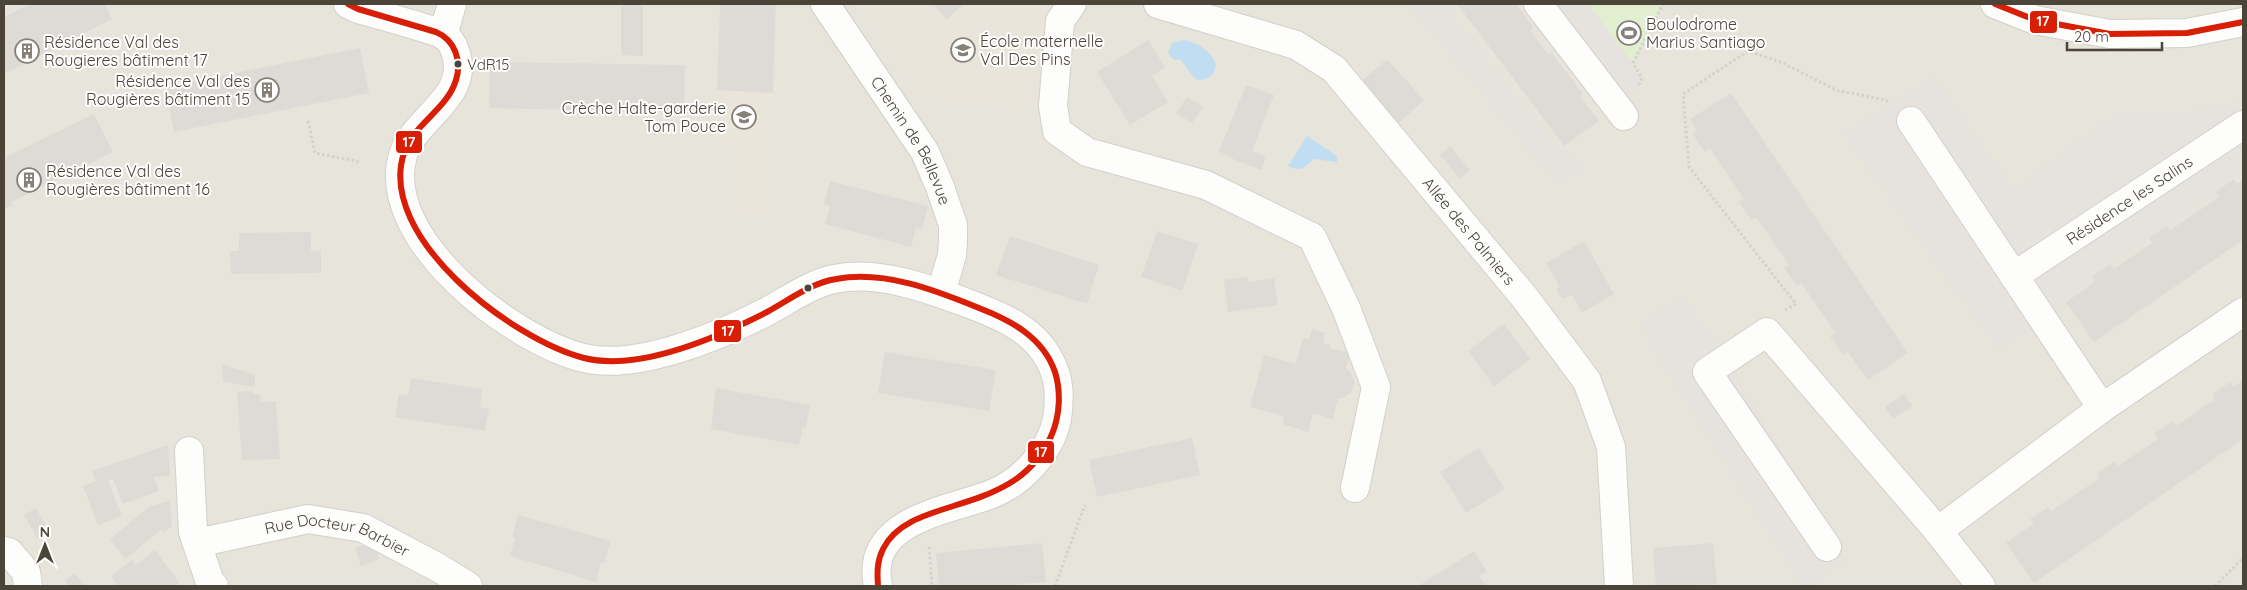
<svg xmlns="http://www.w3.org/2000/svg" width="2247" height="590" font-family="Quicksand,sans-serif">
<rect width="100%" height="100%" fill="#f4f2ee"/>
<path fill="#e7e4dc" d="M 4,4 L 2243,4 L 2243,586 L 4,586 Z"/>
<path fill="#eae5da" d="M 720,4 L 776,4 L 771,215 L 737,213 L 734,142 L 715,143 Z
M 854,4 L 1051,4 L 1028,113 L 916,96 Z"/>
<path fill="#e1eecf" d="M 1588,4 L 1663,4 L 1633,63 Z"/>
<path fill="#e6e3df" d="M 1408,4 L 1444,4 L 1559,152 L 1564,146 L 1583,170 L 1558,186 Z
M 1538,4 L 1588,4 L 1642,78 L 1624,116 Z
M 1934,76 L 2013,189 L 2114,115 L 2188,112 L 2243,101 L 2243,172 L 2092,276 L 2043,320 L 1999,351 L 1843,134 Z
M 1682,295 L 1727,359 L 1848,561 L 1808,586 L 1802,586 L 1638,325 Z"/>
<path fill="#c0ddf1" d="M 1184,40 C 1197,43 1213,51 1216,66 C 1214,76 1205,82 1195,79 L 1180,59 L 1174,60 L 1168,53 L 1172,43 Z
M 1307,136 L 1337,156 L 1337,162 L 1314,159 C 1305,168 1300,172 1288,166 Z"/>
<path fill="#dedbd6" d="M 30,4 L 105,4 L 112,19 L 4,74 L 4,17 Z
M 621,4 L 643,4 L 643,56 L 621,55 Z
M 720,4 L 776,4 L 773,93 L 717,90 Z
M 933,4 L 964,4 L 947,19 Z
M 1457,4 L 1516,4 L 1534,28 L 1530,30 L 1548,54 L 1551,52 L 1583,94 L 1580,96 L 1599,121 L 1564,146 Z
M 1148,40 L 1165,67 L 1152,76 L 1168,102 L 1130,125 L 1097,72 Z
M 360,48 L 369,93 L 174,132 L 165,87 Z
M 1387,59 L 1424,100 L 1398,124 L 1360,83 Z
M 490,62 L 685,65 L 684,112 L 489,108 Z
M 1246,85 L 1274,95 L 1252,151 L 1266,156 L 1261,170 L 1233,159 L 1219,151 Z
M 1731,93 L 1908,353 L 1868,380 L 1847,351 L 1843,354 L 1830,336 L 1835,333 L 1828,322 L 1801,283 L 1797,286 L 1784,268 L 1789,265 L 1756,217 L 1751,220 L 1739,202 L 1744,199 L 1710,148 L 1705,152 L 1692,134 L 1697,131 L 1690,119 Z
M 1187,97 L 1203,107 L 1192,123 L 1176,113 Z
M 94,114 L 113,152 L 11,202 L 12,205 L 4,209 L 4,158 Z
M 1450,146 L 1470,170 L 1460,179 L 1440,155 Z
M 2234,179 L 2237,184 L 2243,180 L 2243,240 L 2094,342 L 2066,302 L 2095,282 L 2092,276 L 2110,264 L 2114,269 L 2152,243 L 2149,238 L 2167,225 L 2170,230 L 2219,197 L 2215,192 Z
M 830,181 L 928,206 L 922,230 L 916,228 L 911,247 L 825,224 L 830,206 L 824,204 Z
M 1157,231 L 1198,244 L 1182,291 L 1141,277 Z
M 311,232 L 311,251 L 321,250 L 321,273 L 231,274 L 230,251 L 239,251 L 239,233 Z
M 1010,236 L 1099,265 L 1087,304 L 996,275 Z
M 1584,241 L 1614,294 L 1582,313 L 1572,295 L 1564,299 L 1559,296 L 1557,288 L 1559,286 L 1546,263 Z
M 1248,277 L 1249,282 L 1274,278 L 1278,305 L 1228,312 L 1224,280 Z
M 1504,324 L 1530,359 L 1494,386 L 1468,351 Z
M 1312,329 L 1325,333 L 1323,343 L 1330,345 L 1329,348 L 1350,353 L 1346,369 L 1349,370 L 1355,382 L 1351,393 L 1341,399 L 1338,398 L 1333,419 L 1313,413 L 1308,432 L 1283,424 L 1284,416 L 1250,407 L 1264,355 L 1296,364 L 1303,338 L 1309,339 Z
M 885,352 L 996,370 L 989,411 L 878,393 Z
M 222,364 L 255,375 L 255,387 L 223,382 Z
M 411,378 L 482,389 L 480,407 L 489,409 L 485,431 L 395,417 L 399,394 L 408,395 Z
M 2243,380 L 2243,439 L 2034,583 L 2006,543 L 2034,523 L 2030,519 L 2048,507 L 2051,511 L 2100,478 L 2097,473 L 2115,461 L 2118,466 L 2158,439 L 2154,434 L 2173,421 L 2176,426 L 2215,399 L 2212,394 L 2230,382 L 2234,387 Z
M 716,388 L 810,405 L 806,428 L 803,427 L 799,445 L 711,429 Z
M 252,391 L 254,394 L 260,395 L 261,402 L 276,401 L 280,459 L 242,460 L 237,392 Z
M 1904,394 L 1913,406 L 1893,419 L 1885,407 Z
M 1192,438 L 1200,475 L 1097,497 L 1089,460 Z
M 168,445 L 170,476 L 154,477 L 159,491 L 123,504 L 113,479 L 108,481 L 122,516 L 98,525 L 83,486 L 96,481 L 92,471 Z
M 1479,448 L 1505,489 L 1466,513 L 1440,472 Z
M 170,501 L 172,526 L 163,533 L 162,529 L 125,559 L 110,539 L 150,506 Z
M 36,508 L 49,531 L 37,538 L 24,515 Z
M 518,515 L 611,541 L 604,563 L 601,562 L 596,582 L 510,556 L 515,538 L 512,537 Z
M 373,542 L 379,559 L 361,566 L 355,548 Z
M 1042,543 L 1046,582 L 1000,586 L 939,586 L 936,553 Z
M 1713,543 L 1717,584 L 1656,586 L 1653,548 Z
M 155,550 L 179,582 L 174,586 L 118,586 L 111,576 L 132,560 L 135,565 Z
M 1474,551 L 1487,572 L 1479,576 L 1486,586 L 1418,586 Z
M 74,573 L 86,586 L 69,586 L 65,581 Z"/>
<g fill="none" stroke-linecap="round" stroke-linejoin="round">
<g stroke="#d2d0cb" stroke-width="30">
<g id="street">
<path d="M 348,4 L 358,9 C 380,15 402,21 424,28 C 430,30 438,32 443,35 C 449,38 453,45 455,51 C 472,97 414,118 403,155 C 378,239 513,341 584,358 C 636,371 720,336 766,312 C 787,301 810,284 834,279 C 877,270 927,288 967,303 C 999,315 1032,328 1049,359 C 1060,378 1060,398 1057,419 C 1051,451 1022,482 992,494 C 949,511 864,519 878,586"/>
<path id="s1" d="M 825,4 L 925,152 L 940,187 L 953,225 L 953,240 L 952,255 L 941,293"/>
<path d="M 1072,4 L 1060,21 L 1053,106 L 1057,131 L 1087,152 L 1206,185 L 1312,237 L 1346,308 L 1376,387 L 1355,488"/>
<path id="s2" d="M 1158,4 L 1296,45 L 1334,69 L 1525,298 L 1587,381 L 1611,447 L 1619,586"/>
<path d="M 1538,4 L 1624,116"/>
<path d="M 1995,4 L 2035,20 L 2110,34 L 2187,33 L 2243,22"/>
<path d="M 443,35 L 452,4"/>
<path d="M 1911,121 L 2102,408"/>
<path id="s3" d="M 2014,276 L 2243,125"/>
<path d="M 189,451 L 193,532 L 210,582 L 214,586"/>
<path d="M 1938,531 L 2102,408 L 2243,312"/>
<path id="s4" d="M 197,543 L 308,519 L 363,528 L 437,567 L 468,586"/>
<path d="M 1827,547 L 1707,372 L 1767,332 L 1938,531 L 1981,586"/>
<path d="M 4,551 L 9,552 L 26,572 L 28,586"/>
</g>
</g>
<path stroke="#d3d2cc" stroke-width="3" stroke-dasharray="2.5 2.5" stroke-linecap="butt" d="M 1639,85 L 1642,78 L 1633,63 L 1663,4
M 308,121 L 315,153 L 360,162
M 1785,310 L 1796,304 L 1689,167 L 1683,94 L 1748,51 L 1783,63 L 1836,90 L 1886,100 L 1889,103
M 929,547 L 932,586
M 1055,586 L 1085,505
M 2215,586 L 2243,558"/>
<use href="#street" stroke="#fdfdfc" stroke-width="28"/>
<g stroke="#fff" stroke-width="10">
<path id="bus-1" d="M 348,4 L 358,9 L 436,32 C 455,40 462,61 456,80 C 447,110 413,124 404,153 C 376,237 513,340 584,358 C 640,372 718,337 767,312 C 789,300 811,283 836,279 C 884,270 935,290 979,308 C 1010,320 1043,337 1055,372 C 1061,391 1060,415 1052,434 C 1017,519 911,493 883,549 C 877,561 877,572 878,586
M 1995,4 L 2035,20 L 2110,34 L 2187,33 L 2243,22"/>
</g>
<use href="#bus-1" stroke="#d81e04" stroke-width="6"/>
</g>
<defs>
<g id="stadium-ring" transform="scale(1.25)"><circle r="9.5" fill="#fff" stroke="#868178" stroke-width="1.5"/><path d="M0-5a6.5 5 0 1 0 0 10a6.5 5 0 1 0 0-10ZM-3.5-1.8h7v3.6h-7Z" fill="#868178"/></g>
<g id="school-ring" transform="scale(1.25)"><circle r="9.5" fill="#fff" stroke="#868178" stroke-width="1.5"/><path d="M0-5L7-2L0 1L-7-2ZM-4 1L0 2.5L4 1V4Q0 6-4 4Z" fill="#868178"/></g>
<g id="building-ring" transform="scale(1.25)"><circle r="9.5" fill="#fff" stroke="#868178" stroke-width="1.5"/><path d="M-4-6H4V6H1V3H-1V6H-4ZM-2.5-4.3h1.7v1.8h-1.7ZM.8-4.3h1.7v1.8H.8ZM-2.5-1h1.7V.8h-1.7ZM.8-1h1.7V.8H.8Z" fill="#868178"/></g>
</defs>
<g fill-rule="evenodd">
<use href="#stadium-ring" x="1629" y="33"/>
<use href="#school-ring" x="963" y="50"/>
<use href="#building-ring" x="27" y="51"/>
<use href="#building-ring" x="267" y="90"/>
<use href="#school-ring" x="744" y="117"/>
<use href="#building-ring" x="29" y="180"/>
</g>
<g fill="#4b4439" stroke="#fff" stroke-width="2">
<circle cx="458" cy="64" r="4.5"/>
<circle cx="808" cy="288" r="4.5"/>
</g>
<g text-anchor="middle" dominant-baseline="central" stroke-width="4" stroke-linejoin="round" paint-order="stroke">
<g font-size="15" fill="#4b4439" stroke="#fff" text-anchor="start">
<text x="467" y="64">VdR15</text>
</g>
<g font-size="16" fill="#4b4439" stroke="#fff" text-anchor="start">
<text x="1646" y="24">Boulodrome<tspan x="1646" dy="18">Marius Santiago</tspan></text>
<text x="980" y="41">École maternelle<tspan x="980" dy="18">Val Des Pins</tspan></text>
<text x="44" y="42">Résidence Val des<tspan x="44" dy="18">Rougieres bâtiment 17</tspan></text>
<text x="250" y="81" text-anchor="end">Résidence Val des<tspan x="250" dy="18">Rougières bâtiment 15</tspan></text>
<text x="726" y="108" text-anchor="end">Crèche Halte-garderie<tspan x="726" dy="18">Tom Pouce</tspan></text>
<text x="46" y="171">Résidence Val des<tspan x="46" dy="18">Rougières bâtiment 16</tspan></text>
</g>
<g font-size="16" fill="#4b4439" stroke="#fff">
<text stroke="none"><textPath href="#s1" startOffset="162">Chemin de Bellevue</textPath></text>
<text stroke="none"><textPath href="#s3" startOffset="138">Résidence les Salins</textPath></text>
<text stroke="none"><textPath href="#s2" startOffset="400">Allée des Palmiers</textPath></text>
<text stroke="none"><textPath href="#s4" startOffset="145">Rue Docteur Barbier</textPath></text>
</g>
</g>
<g stroke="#fff" stroke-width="2">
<rect x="2029" y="10" width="29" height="24" rx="5" fill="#d81e04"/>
<rect x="395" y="130" width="28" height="24" rx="5" fill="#d81e04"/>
<rect x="713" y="319" width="29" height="24" rx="5" fill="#d81e04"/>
<rect x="1027" y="440" width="28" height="24" rx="5" fill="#d81e04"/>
</g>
<g font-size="14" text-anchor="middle" font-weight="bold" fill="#fff">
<text x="2043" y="26">17</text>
<text x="409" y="147">17</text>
<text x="728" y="336">17</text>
<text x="1041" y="457">17</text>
</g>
<rect width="2247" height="590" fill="none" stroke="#4b4439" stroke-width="10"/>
<g transform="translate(45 545)" stroke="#ffffff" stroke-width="4" paint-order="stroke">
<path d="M0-4L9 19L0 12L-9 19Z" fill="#4b4439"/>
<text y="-8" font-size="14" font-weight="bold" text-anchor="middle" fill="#4b4439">N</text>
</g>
<path d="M2067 42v8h95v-8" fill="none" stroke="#4b4439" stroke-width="2.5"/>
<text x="2074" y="42" font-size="15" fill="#4b4439" stroke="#ffffff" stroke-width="4" paint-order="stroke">20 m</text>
</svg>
